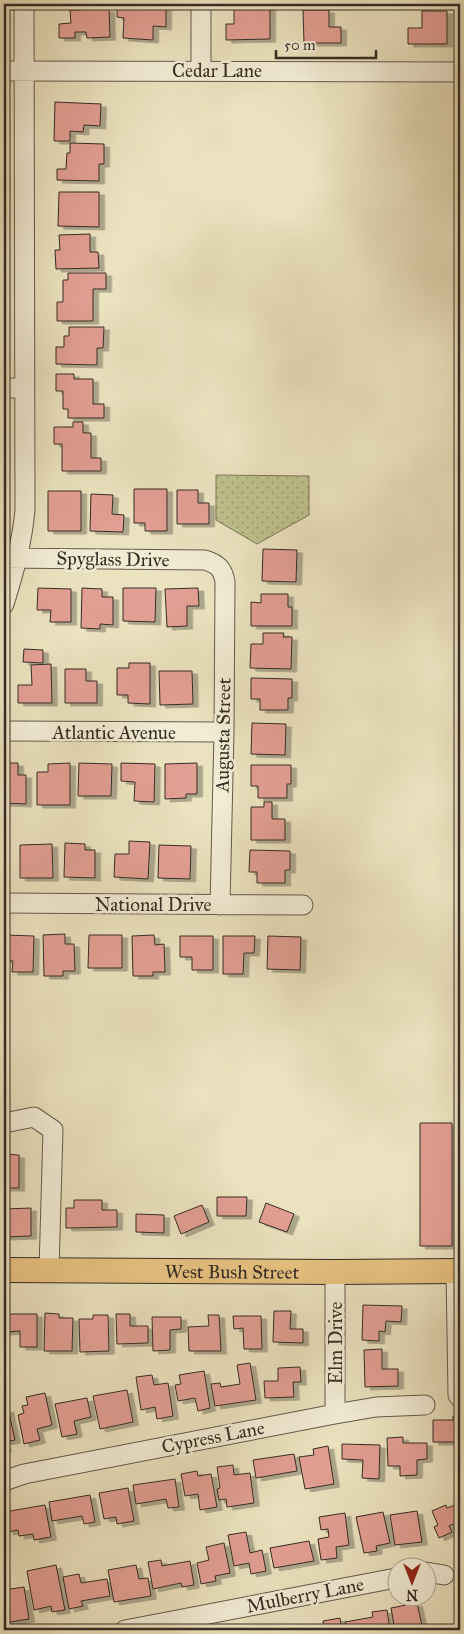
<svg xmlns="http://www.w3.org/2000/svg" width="464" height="1634" font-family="'IM FELL Great Primer',serif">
<defs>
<pattern id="park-dots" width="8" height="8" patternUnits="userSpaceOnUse" patternTransform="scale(1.25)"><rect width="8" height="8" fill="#bec18d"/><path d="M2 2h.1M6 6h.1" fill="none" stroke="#9b9d73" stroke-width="1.8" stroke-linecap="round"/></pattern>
<filter id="shadow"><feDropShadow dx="5.5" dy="3" stdDeviation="0" flood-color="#0004"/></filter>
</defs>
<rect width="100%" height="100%" fill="#ebe2bf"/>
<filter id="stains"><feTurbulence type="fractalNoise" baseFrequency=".004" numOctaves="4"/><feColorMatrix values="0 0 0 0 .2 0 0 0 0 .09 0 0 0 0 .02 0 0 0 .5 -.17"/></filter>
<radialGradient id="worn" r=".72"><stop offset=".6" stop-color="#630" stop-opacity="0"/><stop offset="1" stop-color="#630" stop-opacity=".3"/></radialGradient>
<path fill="url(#park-dots)" stroke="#7a7658" d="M 216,475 L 309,476 L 309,515 L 257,544 L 216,520 Z"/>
<path fill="#e29f93" stroke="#362c24" filter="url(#shadow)" d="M 117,6 L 166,8 L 166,27 L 153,26 L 153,40 L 123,38 L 124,18 L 117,17 Z
M 234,7 L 270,7 L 270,39 L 226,40 L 226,24 L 234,24 Z
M 109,9 L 110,37 L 87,38 L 86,32 L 75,32 L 75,38 L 59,38 L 59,24 L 71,23 L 70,10 Z
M 303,10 L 329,10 L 329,27 L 341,27 L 341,43 L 304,43 Z
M 422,11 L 447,11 L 447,44 L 408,44 L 408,28 L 422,28 Z
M 55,102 L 101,104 L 100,126 L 84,125 L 83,132 L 70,131 L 70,141 L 54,141 Z
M 70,143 L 104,144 L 104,164 L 99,164 L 99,181 L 57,180 L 57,169 L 66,169 L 67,153 L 70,153 Z
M 59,192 L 99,192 L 99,227 L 58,226 Z
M 90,234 L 90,252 L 98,252 L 99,268 L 56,269 L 55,250 L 60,250 L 59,235 Z
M 68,273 L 106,273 L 106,289 L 93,289 L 93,321 L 57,321 L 57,302 L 63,302 L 63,280 L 68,280 Z
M 69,327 L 104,327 L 103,348 L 97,348 L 97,365 L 56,364 L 56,347 L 64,347 L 64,336 L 69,336 Z
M 56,374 L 74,374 L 74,379 L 93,379 L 93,404 L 104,404 L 104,418 L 68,418 L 68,409 L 63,409 L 63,391 L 56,391 Z
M 73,422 L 83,422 L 83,433 L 91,433 L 91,458 L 101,458 L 101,471 L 62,471 L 62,444 L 54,444 L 54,427 L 73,427 Z
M 134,489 L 167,489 L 167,531 L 145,531 L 145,523 L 134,523 Z
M 177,490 L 198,490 L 198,503 L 209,503 L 209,524 L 177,524 Z
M 48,491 L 81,491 L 81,531 L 48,531 Z
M 91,494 L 113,495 L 112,514 L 124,515 L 123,532 L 90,531 Z
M 263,549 L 297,550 L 296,582 L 262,581 Z
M 38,588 L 71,589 L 71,622 L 50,622 L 51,610 L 37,610 Z
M 82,588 L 102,589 L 102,597 L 113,597 L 113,625 L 100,624 L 100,629 L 81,628 Z
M 123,588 L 156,588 L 155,622 L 123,621 Z
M 198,588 L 199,606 L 187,606 L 187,626 L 167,627 L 165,589 Z
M 261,594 L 288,594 L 288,607 L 292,607 L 292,626 L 251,626 L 251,602 L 261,603 Z
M 263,633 L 284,633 L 283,637 L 292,637 L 291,669 L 250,668 L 251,644 L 263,644 Z
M 24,649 L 43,650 L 43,663 L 23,662 Z
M 129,663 L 150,663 L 150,704 L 128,703 L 128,695 L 117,695 L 117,668 L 129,668 Z
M 51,664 L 52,703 L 18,703 L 18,685 L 32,685 L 31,665 Z
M 65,669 L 86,669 L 86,681 L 97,681 L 97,703 L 65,703 Z
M 159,671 L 192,671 L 193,704 L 160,705 Z
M 251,678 L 292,679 L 292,698 L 288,698 L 288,710 L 260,710 L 260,699 L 251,699 Z
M 252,723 L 286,724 L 285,755 L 251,754 Z
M 4,763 L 18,763 L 18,775 L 26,775 L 26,804 L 4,803 Z
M 70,763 L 70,805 L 37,805 L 37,772 L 48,772 L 48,764 Z
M 79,763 L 112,764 L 111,796 L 78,796 Z
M 121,763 L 155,764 L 154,802 L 134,801 L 135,782 L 121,781 Z
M 197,763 L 197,794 L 186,794 L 186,798 L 165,799 L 165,764 Z
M 251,765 L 291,765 L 291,784 L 287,784 L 287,798 L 258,798 L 258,786 L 251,786 Z
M 264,802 L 272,802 L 272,819 L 285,819 L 285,840 L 251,840 L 251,807 L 264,807 Z
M 129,841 L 150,842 L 148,879 L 114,877 L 115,854 L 129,854 Z
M 65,843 L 85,844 L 85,850 L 95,850 L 95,878 L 64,877 Z
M 52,844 L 53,878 L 20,878 L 20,845 Z
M 159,845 L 191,846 L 190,879 L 158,878 Z
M 250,850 L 290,851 L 290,870 L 285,870 L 285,883 L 257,883 L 257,872 L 249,872 Z
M 65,934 L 65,944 L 74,944 L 75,971 L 63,971 L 63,976 L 44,976 L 43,935 Z
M 4,935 L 34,936 L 33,972 L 12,972 L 13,961 L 4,960 Z
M 89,935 L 122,935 L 122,968 L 88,968 Z
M 154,935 L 155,945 L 164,944 L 165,972 L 153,972 L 153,976 L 133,976 L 132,936 Z
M 180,936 L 213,936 L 213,970 L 192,970 L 192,957 L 180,957 Z
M 223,936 L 255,936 L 254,953 L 244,953 L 243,974 L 223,974 Z
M 268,936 L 301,937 L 300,970 L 267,969 Z
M 420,1123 L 452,1123 L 452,1246 L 420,1246 Z
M 4,1154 L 19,1155 L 19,1188 L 4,1188 Z
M 217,1197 L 247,1197 L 246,1216 L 217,1216 Z
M 74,1200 L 102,1200 L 102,1210 L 117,1210 L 117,1227 L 66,1228 L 66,1208 L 74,1208 Z
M 266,1203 L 294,1214 L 287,1232 L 259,1222 Z
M 202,1205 L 209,1222 L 181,1234 L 174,1216 Z
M 31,1208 L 31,1236 L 4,1237 L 4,1209 Z
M 136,1214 L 164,1215 L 164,1233 L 136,1232 Z
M 363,1305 L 402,1306 L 401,1322 L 386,1321 L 385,1332 L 379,1331 L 379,1341 L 362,1340 Z
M 274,1311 L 291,1311 L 290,1329 L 303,1329 L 303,1343 L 273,1342 Z
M 45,1313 L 59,1314 L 59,1318 L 73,1318 L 72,1351 L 44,1351 Z
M 4,1314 L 37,1314 L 37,1347 L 20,1347 L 20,1331 L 4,1332 Z
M 116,1314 L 130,1314 L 130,1326 L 148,1326 L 148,1343 L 117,1344 Z
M 93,1315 L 108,1315 L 109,1351 L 80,1352 L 79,1319 L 93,1319 Z
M 208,1315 L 219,1315 L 221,1351 L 189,1351 L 188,1327 L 209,1326 Z
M 233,1316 L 261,1316 L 262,1349 L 244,1349 L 243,1328 L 234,1329 Z
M 152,1317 L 181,1317 L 181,1329 L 170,1330 L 170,1350 L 153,1351 Z
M 382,1349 L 382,1369 L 398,1369 L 398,1386 L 365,1387 L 364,1350 Z
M 250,1363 L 256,1400 L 215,1406 L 211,1384 L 220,1383 L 221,1387 L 240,1384 L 237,1365 Z
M 300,1367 L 301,1382 L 293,1382 L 294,1397 L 265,1398 L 264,1381 L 278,1381 L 278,1368 Z
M 204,1371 L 210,1408 L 198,1411 L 195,1398 L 178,1401 L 175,1385 L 181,1384 L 179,1375 Z
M 152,1375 L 154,1385 L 168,1383 L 173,1416 L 157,1419 L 155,1407 L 141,1410 L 136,1377 Z
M 127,1390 L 133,1422 L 100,1429 L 93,1396 Z
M 45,1393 L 52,1425 L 37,1429 L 40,1440 L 24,1444 L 18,1415 L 24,1413 L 22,1406 L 28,1405 L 26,1397 Z
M 87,1398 L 91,1417 L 74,1421 L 77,1434 L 62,1437 L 55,1404 Z
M 8,1409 L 15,1440 L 4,1442 L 6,1449 L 4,1449 L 4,1410 Z
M 453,1416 L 460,1416 L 460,1442 L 433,1442 L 433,1420 L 453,1420 Z
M 403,1437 L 403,1443 L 427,1443 L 427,1459 L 417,1460 L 417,1475 L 400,1476 L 400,1466 L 388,1466 L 387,1438 Z
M 342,1444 L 380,1445 L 379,1479 L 362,1478 L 363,1460 L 342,1459 Z
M 328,1446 L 334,1484 L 305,1489 L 299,1457 L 314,1455 L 313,1449 Z
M 294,1454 L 297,1471 L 256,1478 L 253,1460 Z
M 233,1465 L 234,1475 L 250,1473 L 254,1503 L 227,1507 L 226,1499 L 219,1500 L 217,1489 L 220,1488 L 217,1467 Z
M 197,1471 L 198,1476 L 211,1474 L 217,1507 L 200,1510 L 198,1494 L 185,1496 L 181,1474 Z
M 175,1479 L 179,1507 L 168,1508 L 166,1499 L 136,1504 L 133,1485 Z
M 128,1488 L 134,1521 L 117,1524 L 116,1517 L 104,1519 L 99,1493 Z
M 90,1495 L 95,1522 L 84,1524 L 82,1516 L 52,1521 L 49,1502 Z
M 45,1505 L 51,1537 L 34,1540 L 33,1534 L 19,1536 L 18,1530 L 8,1532 L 4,1512 Z
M 446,1505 L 447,1508 L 455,1505 L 456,1509 L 460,1507 L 460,1529 L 458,1522 L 449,1526 L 452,1532 L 439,1538 L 434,1527 L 438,1525 L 432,1511 Z
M 417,1511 L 422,1542 L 395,1545 L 390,1515 Z
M 383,1512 L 390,1543 L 376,1546 L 377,1551 L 364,1553 L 356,1517 Z
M 345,1513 L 349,1545 L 336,1547 L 337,1558 L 321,1560 L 318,1539 L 329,1537 L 328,1529 L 321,1530 L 319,1517 Z
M 246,1532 L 250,1553 L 262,1550 L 266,1571 L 251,1574 L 249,1563 L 234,1566 L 228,1535 Z
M 309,1541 L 314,1561 L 274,1568 L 270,1548 Z
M 224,1543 L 230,1573 L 215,1576 L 216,1581 L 201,1584 L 197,1563 L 209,1560 L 206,1547 Z
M 161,1560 L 162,1566 L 190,1561 L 194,1585 L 182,1587 L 181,1583 L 153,1589 L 148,1562 Z
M 56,1565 L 65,1610 L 52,1612 L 51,1606 L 34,1610 L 27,1571 Z
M 136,1565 L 139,1579 L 148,1578 L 151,1596 L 114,1602 L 108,1570 Z
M 79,1574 L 81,1583 L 107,1579 L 110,1596 L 81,1601 L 83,1606 L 69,1609 L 63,1577 Z
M 24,1587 L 29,1619 L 4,1623 L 4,1590 Z
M 417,1603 L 423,1630 L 395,1630 L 391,1608 Z
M 387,1610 L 390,1630 L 347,1630 L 345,1622 L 373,1617 L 372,1612 Z
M 340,1618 L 342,1630 L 324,1630 L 323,1621 Z"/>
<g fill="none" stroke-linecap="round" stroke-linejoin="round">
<g stroke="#635a4b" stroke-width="21">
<path id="minor" d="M 201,70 L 201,4
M 4,71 L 460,72
M 4,388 L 24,388
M 4,558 L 205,560 C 218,564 223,569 225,582 L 224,732 L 220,905
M 4,604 C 14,572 22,543 25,510 L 24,4
M 4,731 L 224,732
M 4,903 L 303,905
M 4,1123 L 34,1117 L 53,1130 L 49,1270
M 456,1270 L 458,1395 L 460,1398
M 335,1414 L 335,1272
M 4,1481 L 24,1474 L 335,1414 L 376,1407 L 425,1405
M 426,1572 L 444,1575
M 125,1630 L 396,1578"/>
</g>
<g stroke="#362c24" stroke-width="26">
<g id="major">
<path id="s1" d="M 4,1270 L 335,1272 L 460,1271"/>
</g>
</g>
<use href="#minor" stroke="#f2ecd5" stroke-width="19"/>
<use href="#major" stroke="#e6c180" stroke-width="24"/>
</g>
<g text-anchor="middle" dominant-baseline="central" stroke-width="5" stroke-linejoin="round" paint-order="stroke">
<g font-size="19" fill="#362c24" stroke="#f2ecd5">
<text x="217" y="70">Cedar Lane</text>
<text transform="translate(113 559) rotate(1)">Spyglass Drive</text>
<text x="114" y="732">Atlantic Avenue</text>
<text transform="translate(223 735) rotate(-89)">Augusta Street</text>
<text x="153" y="904">National Drive</text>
<text stroke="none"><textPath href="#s1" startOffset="228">West Bush Street</textPath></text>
<text transform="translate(335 1343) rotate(-90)">Elm Drive</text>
<text transform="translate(213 1437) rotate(-11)">Cypress Lane</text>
<text transform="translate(305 1595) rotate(-11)">Mulberry Lane</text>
</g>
</g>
<rect width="464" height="1634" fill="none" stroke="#ebe2bf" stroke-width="20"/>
<rect x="5" y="5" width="454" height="1624" fill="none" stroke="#362c24" stroke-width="2.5"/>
<rect x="10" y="10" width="444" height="1614" fill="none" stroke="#362c24"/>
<g transform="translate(412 1582) rotate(180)"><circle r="24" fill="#f2ecd5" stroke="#a79f8e"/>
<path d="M0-4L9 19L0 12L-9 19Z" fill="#8f2418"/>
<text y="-8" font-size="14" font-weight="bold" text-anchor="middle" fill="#362c24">N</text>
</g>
<path d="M276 50v8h100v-8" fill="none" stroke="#362c24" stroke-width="2.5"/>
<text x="284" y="50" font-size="15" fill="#362c24" stroke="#f2ecd5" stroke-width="4" paint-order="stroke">50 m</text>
<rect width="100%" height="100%" filter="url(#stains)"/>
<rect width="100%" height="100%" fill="url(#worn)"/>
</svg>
